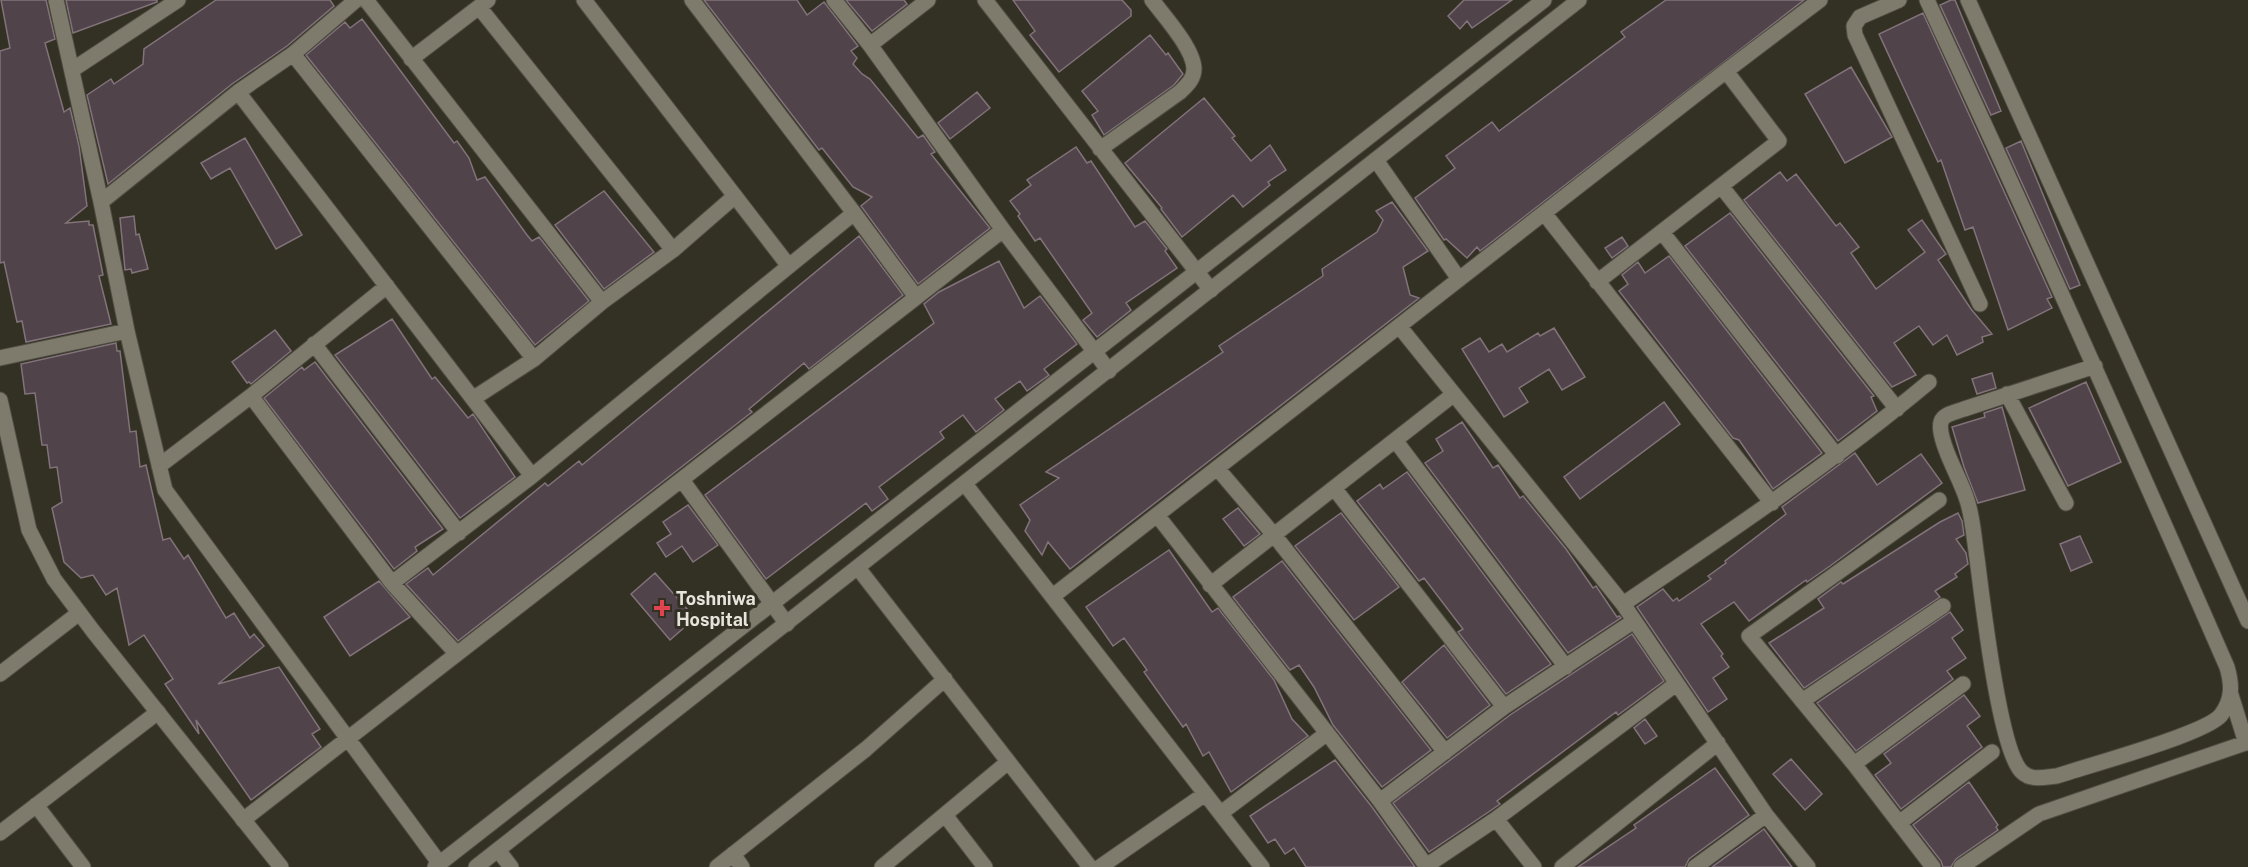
<svg xmlns="http://www.w3.org/2000/svg" width="2248" height="867" font-family="'Public Sans',sans-serif">
<rect width="100%" height="100%" fill="#333024"/>
<path fill="#50434a" stroke="#82737a" stroke-width="1.5" d="M 1,0 L 46,0 L 55,39 L 45,43 L 64,112 L 70,108 L 79,146 L 87,206 L 66,223 L 89,221 L 89,225 L 93,225 L 103,275 L 99,276 L 111,324 L 26,342 L 22,321 L 17,322 L 4,262 L 0,263 L 0,51 L 10,48 Z
M 66,0 L 157,0 L 157,2 L 73,33 Z
M 216,0 L 330,0 L 334,6 L 287,46 L 232,84 L 108,184 L 87,95 L 111,79 L 114,84 L 143,64 L 144,49 Z
M 704,0 L 797,0 L 807,15 L 824,2 L 858,46 L 851,51 L 857,58 L 853,64 L 862,74 L 870,79 L 918,138 L 923,135 L 935,152 L 931,154 L 990,228 L 918,284 L 861,206 L 872,197 L 853,187 L 822,148 L 819,150 Z
M 846,0 L 904,0 L 907,4 L 872,31 Z
M 1013,0 L 1122,0 L 1131,10 L 1131,16 L 1059,72 L 1030,35 L 1035,31 Z
M 1464,0 L 1512,0 L 1472,28 L 1467,21 L 1460,29 L 1448,16 Z
M 1666,0 L 1804,0 L 1480,251 L 1477,247 L 1467,258 L 1446,239 L 1444,240 L 1415,198 L 1455,168 L 1446,156 L 1492,122 L 1499,131 L 1625,37 L 1621,32 Z
M 1951,0 L 1955,0 L 2001,111 L 1991,115 L 1940,5 Z
M 1923,13 L 2052,297 L 2047,299 L 2052,308 L 2008,330 L 1973,227 L 1965,230 L 1941,160 L 1938,162 L 1879,34 Z
M 362,19 L 454,143 L 457,141 L 469,158 L 477,180 L 485,177 L 527,235 L 532,241 L 539,237 L 589,301 L 535,345 L 306,55 L 345,22 L 350,28 Z
M 1150,35 L 1166,55 L 1168,53 L 1183,74 L 1174,85 L 1104,135 L 1092,115 L 1098,111 L 1082,91 Z
M 1851,67 L 1892,137 L 1845,163 L 1805,94 Z
M 977,92 L 990,108 L 950,139 L 938,123 Z
M 1204,98 L 1235,136 L 1232,138 L 1251,161 L 1270,145 L 1286,170 L 1268,182 L 1270,185 L 1243,207 L 1233,195 L 1182,237 L 1161,209 L 1162,208 L 1125,163 Z
M 245,138 L 302,235 L 276,249 L 230,168 L 211,179 L 201,163 Z
M 2021,141 L 2080,285 L 2070,289 L 2006,148 Z
M 1076,147 L 1087,163 L 1091,161 L 1135,227 L 1145,221 L 1167,249 L 1165,251 L 1177,268 L 1126,303 L 1131,310 L 1097,337 L 1083,320 L 1092,313 L 1040,238 L 1035,241 L 1018,216 L 1020,214 L 1010,201 L 1031,185 L 1027,180 Z
M 1780,172 L 1787,181 L 1796,174 L 1836,226 L 1840,223 L 1859,247 L 1851,253 L 1876,289 L 1925,252 L 1908,230 L 1922,220 L 1946,254 L 1938,260 L 1971,309 L 1992,334 L 1982,337 L 1983,342 L 1957,355 L 1947,335 L 1933,345 L 1919,326 L 1894,343 L 1916,375 L 1892,387 L 1744,200 Z
M 604,191 L 654,252 L 604,289 L 555,225 Z
M 1392,202 L 1428,251 L 1403,267 L 1410,295 L 1419,298 L 1070,569 L 1048,542 L 1042,555 L 1025,531 L 1030,520 L 1020,505 L 1059,478 L 1046,472 L 1223,352 L 1219,346 L 1323,276 L 1322,269 L 1377,232 L 1383,220 L 1376,211 Z
M 1730,213 L 1874,396 L 1871,397 L 1877,411 L 1838,441 L 1685,246 Z
M 134,216 L 136,235 L 139,234 L 148,269 L 132,273 L 131,269 L 125,270 L 120,218 Z
M 859,236 L 903,295 L 809,369 L 804,363 L 749,409 L 752,412 L 458,641 L 406,584 L 428,568 L 433,575 L 545,483 L 548,486 L 579,461 L 582,465 Z
M 1622,237 L 1628,246 L 1612,258 L 1605,248 Z
M 1669,256 L 1822,453 L 1773,489 L 1739,440 L 1733,438 L 1619,291 L 1628,284 L 1622,275 L 1638,262 L 1645,273 Z
M 999,261 L 1024,308 L 1040,296 L 1077,344 L 1044,369 L 1049,375 L 1027,391 L 1020,381 L 995,399 L 1004,410 L 976,432 L 963,415 L 940,432 L 944,438 L 879,487 L 888,499 L 872,511 L 866,503 L 766,579 L 705,495 L 934,323 L 924,304 L 939,292 Z
M 392,319 L 432,379 L 435,377 L 468,418 L 473,414 L 515,477 L 460,518 L 335,355 Z
M 1554,328 L 1585,377 L 1562,390 L 1549,369 L 1519,388 L 1528,402 L 1504,417 L 1462,349 L 1480,338 L 1489,352 L 1502,344 L 1507,352 L 1538,333 L 1540,336 Z
M 275,330 L 291,351 L 251,384 L 249,382 L 247,383 L 232,362 Z
M 116,343 L 117,351 L 120,351 L 130,432 L 136,431 L 140,467 L 146,465 L 163,540 L 170,538 L 184,559 L 188,555 L 226,618 L 234,613 L 250,638 L 254,634 L 264,646 L 218,684 L 279,667 L 320,729 L 312,734 L 321,747 L 251,800 L 196,720 L 199,734 L 165,684 L 173,679 L 144,635 L 129,645 L 117,588 L 106,595 L 93,575 L 81,578 L 64,562 L 52,508 L 62,502 L 57,467 L 50,468 L 47,445 L 42,445 L 35,393 L 25,394 L 21,364 Z
M 315,362 L 443,529 L 415,547 L 417,551 L 394,569 L 264,398 L 302,367 L 304,370 Z
M 1992,373 L 1996,388 L 1977,394 L 1972,379 Z
M 2086,382 L 2121,462 L 2068,486 L 2029,408 Z
M 1664,402 L 1680,424 L 1580,499 L 1564,477 Z
M 2002,407 L 2025,490 L 1978,503 L 1964,467 L 1952,427 L 1985,417 L 1984,413 Z
M 1462,422 L 1493,468 L 1498,465 L 1520,498 L 1523,496 L 1566,549 L 1593,588 L 1596,586 L 1617,617 L 1619,616 L 1621,618 L 1568,653 L 1425,463 L 1443,451 L 1436,439 Z
M 1855,453 L 1877,485 L 1921,454 L 1942,483 L 1830,566 L 1807,582 L 1806,580 L 1749,621 L 1734,602 L 1701,624 L 1723,654 L 1721,656 L 1729,667 L 1713,678 L 1727,699 L 1708,712 L 1637,607 L 1663,589 L 1673,601 L 1677,598 L 1679,601 L 1711,579 L 1708,576 L 1726,563 L 1725,561 L 1786,514 L 1782,507 Z
M 1407,472 L 1551,664 L 1506,694 L 1458,632 L 1463,629 L 1424,578 L 1419,581 L 1357,501 L 1380,484 L 1383,489 Z
M 688,505 L 718,545 L 693,562 L 682,546 L 666,557 L 657,543 L 671,534 L 663,522 Z
M 1238,508 L 1260,534 L 1244,546 L 1223,519 Z
M 1341,513 L 1399,587 L 1354,620 L 1295,546 Z
M 1958,513 L 1962,521 L 1964,535 L 1956,539 L 1966,553 L 1968,564 L 1955,574 L 1957,577 L 1935,591 L 1940,597 L 1804,688 L 1769,643 L 1824,608 L 1818,599 L 1841,582 L 1843,584 L 1940,522 Z
M 2080,536 L 2092,562 L 2071,571 L 2060,544 Z
M 1169,550 L 1212,612 L 1218,608 L 1274,680 L 1292,719 L 1308,736 L 1231,792 L 1209,752 L 1203,756 L 1186,724 L 1183,727 L 1144,672 L 1147,670 L 1124,638 L 1113,646 L 1086,607 Z
M 1282,561 L 1431,750 L 1382,787 L 1333,725 L 1314,687 L 1299,665 L 1290,670 L 1233,597 Z
M 655,573 L 695,618 L 670,640 L 631,594 Z
M 379,581 L 410,617 L 350,656 L 324,617 Z
M 1950,612 L 1963,630 L 1952,638 L 1966,658 L 1947,671 L 1953,679 L 1856,751 L 1817,703 Z
M 1632,634 L 1664,681 L 1618,715 L 1616,712 L 1497,801 L 1500,804 L 1490,811 L 1429,852 L 1393,803 L 1510,715 Z
M 1444,645 L 1490,705 L 1447,738 L 1402,682 Z
M 1964,695 L 1980,716 L 1967,726 L 1982,747 L 1901,809 L 1875,775 L 1891,763 L 1884,754 Z
M 1645,719 L 1657,736 L 1645,744 L 1634,728 Z
M 1791,759 L 1822,794 L 1805,810 L 1773,774 Z
M 1335,760 L 1372,807 L 1415,867 L 1306,867 L 1294,848 L 1285,854 L 1275,839 L 1268,843 L 1250,816 Z
M 1715,768 L 1749,815 L 1689,859 L 1685,867 L 1578,867 L 1636,828 L 1634,825 Z
M 1969,782 L 1998,825 L 1996,827 L 1998,830 L 1956,859 L 1951,867 L 1943,867 L 1941,861 L 1913,825 Z
M 1764,829 L 1792,867 L 1712,867 Z"/>
<g fill="none" stroke-linecap="round" stroke-linejoin="round">
<g stroke="#4f4d42" stroke-width="17">
<path id="street" d="M 56,0 L 101,202 L 127,331 L 165,490 L 440,864
M 366,0 L 602,302
M 584,0 L 788,265
M 692,0 L 854,213
M 834,0 L 870,45 L 1003,230 L 1109,371
M 985,0 L 1211,290
M 1899,0 L 1860,17 L 1854,26 L 1855,35 L 1980,304
M 1927,0 C 2030,221 2129,443 2227,667 C 2232,684 2233,699 2221,715 C 2206,734 2086,766 2057,776 C 2045,777 2031,781 2022,772 C 1999,751 1982,596 1977,558 C 1974,539 1973,518 1967,500 C 1961,481 1950,463 1944,444 C 1942,438 1939,429 1941,422 C 1943,414 1956,412 1964,409 L 2095,366
M 1968,0 L 2248,621
M 479,7 L 673,250
M 870,45 L 928,0
M 293,54 L 534,359
M 411,59 L 488,0
M 72,70 L 178,0
M 238,92 L 532,476
M 1100,149 L 1180,92 C 1187,85 1194,79 1194,69 C 1194,49 1164,16 1152,0
M 1376,160 L 1459,279
M 1721,186 L 1897,409
M 101,202 L 238,92 L 293,54 L 356,0
M 1544,213 L 1772,503
M 1662,232 L 1837,456
M 1597,282 L 1779,141 L 1726,71
M 1399,326 L 1623,604 L 1766,815 L 1808,867
M 314,344 L 459,533
M 0,358 L 127,331
M 2007,394 L 2066,503
M 251,396 L 387,286
M 474,398 L 534,359 L 602,302 L 673,250 L 735,196
M 1395,440 L 1566,667
M 159,466 L 251,396 L 392,583 L 457,654
M 1217,468 L 1274,535 L 1445,752
M 682,480 L 787,624
M 965,484 L 1262,867
M 1334,488 L 1504,707
M 1157,515 L 1380,801 L 1427,867
M 858,568 L 1090,867
M 392,583 L 532,476 L 854,213 L 916,297
M 1210,585 L 1454,394
M 1053,596 L 1726,71 L 1820,0
M 1623,604 C 1728,533 1832,463 1929,382
M 0,674 L 79,613
M 2231,695 L 2246,743
M 1802,701 L 1943,606
M 1854,764 L 1963,684
M 1380,801 L 1504,707 L 1634,621
M 36,805 L 83,867
M 1221,813 L 1326,734
M 945,815 L 985,867
M 1496,819 L 1676,684
M 243,820 L 1003,230
M 1899,823 L 1992,752
M 0,833 L 158,712
M 498,850 L 511,867
M 733,854 L 742,867
M 1426,866 L 1496,819 L 1534,867
M 717,867 L 866,749 L 945,679
M 882,867 L 1008,762
M 1100,867 L 1205,794
M 1562,867 L 1718,743
M 1695,867 L 1766,815
M 1933,867 L 1854,764 L 1749,636 L 1939,500
M 1961,867 L 2039,814 L 2248,742"/>
</g>
<g stroke="#4f4d42" stroke-width="17">
<path id="secondary" d="M 0,400 L 29,530 L 54,579 L 93,631 L 281,867
M 435,867 L 1544,0
M 476,867 L 1579,0"/>
</g>
<use href="#street" stroke="#7e7b6d" stroke-width="15"/>
<use href="#secondary" stroke="#7e7b6d" stroke-width="15"/>
</g>
<path fill="#e0444e" stroke="#333024" stroke-width="2" d="M659 599h6v6h6v6h-6v6h-6v-6h-6v-6h6z"/>
<g text-anchor="middle" dominant-baseline="central" stroke-width="6" stroke-linejoin="round" paint-order="stroke">
<g font-size="18" font-weight="bold" fill="#e6e4dc" stroke="#333024" text-anchor="start">
<text x="676" y="598">Toshniwa<tspan x="676" dy="21">Hospital</tspan></text>
</g>
</g>
</svg>
